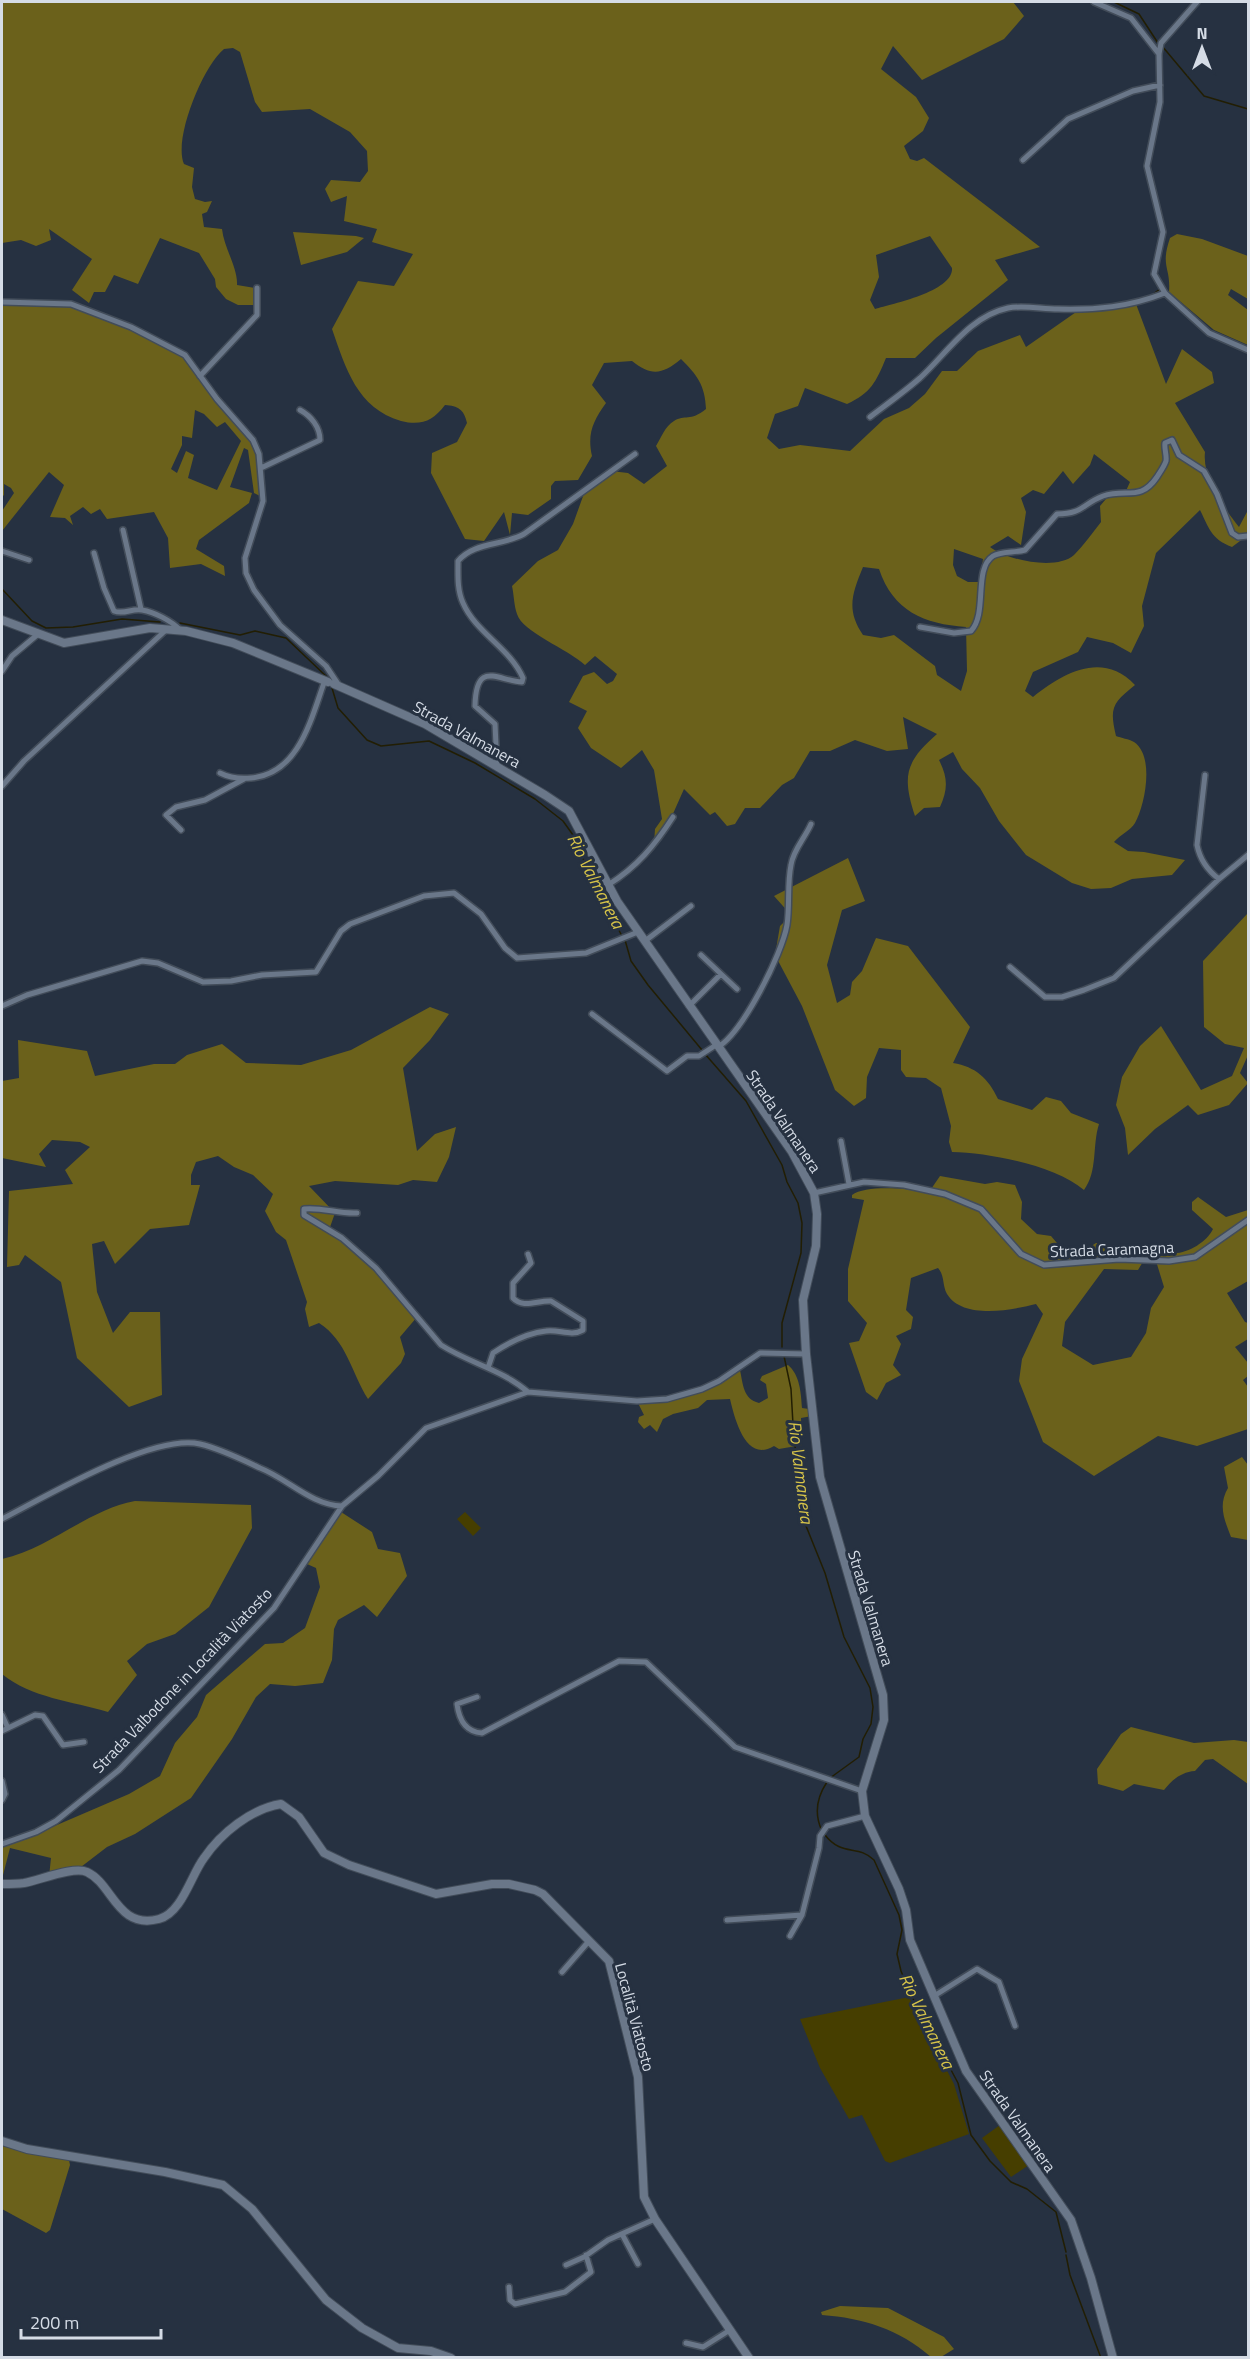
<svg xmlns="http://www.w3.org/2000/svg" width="1250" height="2359" font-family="'Titillium Web',sans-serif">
<rect width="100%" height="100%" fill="#263141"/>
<path fill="#463e00" d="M 465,1512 L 481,1528 L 473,1536 L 457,1519 Z
M 909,1997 L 954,2084 L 969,2134 L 890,2163 L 885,2161 L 862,2115 L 849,2119 L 820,2068 L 800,2019 Z
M 1000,2125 L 1029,2165 L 1011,2177 L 982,2138 Z"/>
<path fill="#6b611b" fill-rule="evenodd" d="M 2,2 L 1013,2 L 1024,16 L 1004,39 L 922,80 L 893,46 L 881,69 L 916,97 L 929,118 L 923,131 L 904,146 L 910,159 L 917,161 L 924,158 L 1040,247 L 995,260 L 1008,280 L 936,338 L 915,358 L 886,358 C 876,382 871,393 847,404 L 805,388 L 798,406 L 775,414 L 767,438 L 779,449 L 800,445 L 850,451 L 884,419 L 909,408 L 925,394 L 942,371 L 957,371 L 978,351 L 1020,335 L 1026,347 L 1079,310 L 1136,304 L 1166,384 L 1182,349 L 1212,372 L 1214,383 L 1175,403 L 1205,452 C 1202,478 1224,508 1239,527 L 1248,510 L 1248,535 L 1232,547 C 1211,539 1209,528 1200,510 L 1156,553 L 1142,606 L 1144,626 L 1131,653 L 1113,643 L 1087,637 L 1078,652 L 1033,672 L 1025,691 L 1033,697 C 1064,672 1103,651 1135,685 C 1113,703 1109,707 1116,736 C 1121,738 1129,739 1134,742 C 1155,756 1145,805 1135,823 C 1131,830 1120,835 1114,842 L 1128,851 L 1144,852 L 1185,860 L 1172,875 L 1132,879 L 1111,888 L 1091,889 L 1072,883 L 1026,855 L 999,821 L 980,788 L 962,769 L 953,752 L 939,760 C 948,778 948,789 940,807 L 924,808 L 915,816 C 902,776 905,762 937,734 L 903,717 L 908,749 L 887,751 L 855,740 L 830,751 L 810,751 L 794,778 L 782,785 L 760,808 L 745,808 L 735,824 L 727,826 L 715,812 L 710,815 L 684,789 L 672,816 L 654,844 L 655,829 L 662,819 L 654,770 L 642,750 L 621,768 L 591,748 L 578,728 L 587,711 L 569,702 L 583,676 L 594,672 L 607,684 L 613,681 L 617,674 L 595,656 L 585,665 C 568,649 522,632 517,614 C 514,606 514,595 512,586 L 538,561 L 558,550 L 573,524 L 586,488 L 611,471 L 628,473 L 644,484 L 667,466 L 656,446 C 661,438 665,426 674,421 C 685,414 690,422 706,409 C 705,385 697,375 681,359 C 662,375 651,376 632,361 L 604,363 L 592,385 L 606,403 C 593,421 587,434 592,456 L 578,480 L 555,481 L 551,486 L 551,499 L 528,515 L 512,513 L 510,535 L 504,512 L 484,541 L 465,539 L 431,473 L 432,453 L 457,442 L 467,423 C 464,409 458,406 445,405 C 433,421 421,426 401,421 C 357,408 346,369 332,329 L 358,281 L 394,286 L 413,254 L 372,242 L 377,229 L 344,221 L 347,196 L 331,202 L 325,189 L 331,180 L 360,182 L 368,171 L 367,151 L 350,132 L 310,109 L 262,112 L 255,102 L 240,52 L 233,48 L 224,49 C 203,66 173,139 184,164 L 194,168 L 192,187 L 195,199 L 205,202 L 212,201 L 207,212 L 202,214 L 204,227 L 222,229 C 224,248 238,268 237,285 L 255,288 L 253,297 L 257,301 L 256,305 L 238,305 L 226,299 L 216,287 L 215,279 L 199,253 L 160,238 L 138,284 L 114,275 L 105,292 L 94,292 L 89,303 L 72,290 L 92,259 L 49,229 L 51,240 L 36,246 L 21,240 L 2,243 ZM 930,236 L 952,268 C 954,291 893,304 875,309 L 870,300 L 879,277 L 876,255 ZM 1094,454 L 1130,482 L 1125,493 L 1111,493 L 1100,506 L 1101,522 C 1093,532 1084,545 1074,555 C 1056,571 1007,560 990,547 L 1008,536 L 1021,545 L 1026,512 L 1021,498 L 1033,490 L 1044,494 L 1063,471 L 1073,484 L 1090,465 ZM 954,549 L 983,559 L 980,582 L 968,582 L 957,576 L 953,565 ZM 863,567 L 879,569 C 893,611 924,624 966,627 L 967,671 L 961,691 L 937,675 L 935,666 L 894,635 L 881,638 L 863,635 C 846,610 852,594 863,567 Z
M 293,232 L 356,236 L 364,238 L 347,252 L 301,265 Z
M 1177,234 L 1202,239 L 1248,256 L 1248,299 L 1231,289 L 1228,295 L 1248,310 L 1248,345 L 1214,330 L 1169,292 C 1171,267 1160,267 1170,238 Z
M 2,304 L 71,306 L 102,316 L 182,356 L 230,418 L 252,440 L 258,456 L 262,497 L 254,493 L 248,450 L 244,448 L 230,487 L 252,493 L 249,503 L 199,540 L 196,549 L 224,566 L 225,576 L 201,564 L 170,568 L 168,538 L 154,512 L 107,519 L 100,509 L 91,514 L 83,507 L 70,516 L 73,525 L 65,518 L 50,517 L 64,485 L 49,472 L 2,531 L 2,511 L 14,493 L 11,488 L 4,484 L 4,495 L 2,497 ZM 195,410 L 204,414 L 217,427 L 225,422 L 241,441 L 217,490 L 188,478 L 194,455 L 186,451 L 177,473 L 171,469 L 182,445 L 182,436 L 192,438 Z
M 848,858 L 865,901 L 842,910 L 827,965 L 837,1003 L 850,995 L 852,982 L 862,971 L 876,938 L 908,946 L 970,1027 L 953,1063 C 976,1067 988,1078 998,1099 L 1032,1110 L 1046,1097 L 1061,1101 L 1071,1113 L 1099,1124 C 1092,1146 1098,1171 1084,1190 C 1055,1165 990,1153 952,1152 L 949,1142 L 951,1126 L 941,1088 L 926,1078 L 906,1077 L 901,1070 L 901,1050 L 879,1048 L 867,1077 L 866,1098 L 854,1106 L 835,1090 L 802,1006 L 775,955 L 780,926 L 791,915 L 774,896 Z
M 1248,913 L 1248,1055 L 1240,1073 L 1248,1083 L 1229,1105 L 1198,1115 L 1188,1105 L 1155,1129 L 1128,1155 L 1125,1128 L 1116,1105 L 1122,1077 L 1140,1046 L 1161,1026 L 1201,1090 L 1232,1076 L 1244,1048 L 1225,1044 L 1204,1027 L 1203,961 Z
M 430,1007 L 449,1014 L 430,1040 L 403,1068 L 417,1151 L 435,1134 L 456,1127 L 449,1157 L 437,1182 L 413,1180 L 398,1185 L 335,1181 L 309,1186 L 335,1213 L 329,1230 L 362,1256 L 417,1317 L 400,1337 L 405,1354 L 401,1363 L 368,1399 C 351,1372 347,1341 319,1323 L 309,1327 L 305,1309 L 307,1302 L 286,1240 L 276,1232 L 265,1211 L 273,1194 L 253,1175 L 234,1167 L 218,1156 L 196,1162 L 191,1175 L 191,1185 L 200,1185 L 189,1225 L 150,1229 L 115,1264 L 104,1241 L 92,1244 L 97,1292 L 113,1333 L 130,1312 L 160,1312 L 162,1395 L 129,1407 L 77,1358 L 61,1282 L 25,1255 L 19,1265 L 7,1267 L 9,1191 L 73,1184 L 65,1170 L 90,1147 L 80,1142 L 52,1140 L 39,1154 L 46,1167 L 2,1158 L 2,1081 L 19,1078 L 18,1040 L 87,1051 L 95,1076 L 154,1064 L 175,1064 L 187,1055 L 222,1044 L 246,1063 L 301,1065 L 351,1050 Z
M 940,1176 L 985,1184 L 997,1182 L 1015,1185 L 1022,1202 L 1021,1219 L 1037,1234 L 1051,1236 L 1062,1249 L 1074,1257 L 1096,1243 C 1114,1246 1130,1247 1148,1247 C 1156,1248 1163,1252 1171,1253 C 1186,1255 1207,1242 1213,1229 L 1192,1210 L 1192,1202 L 1198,1197 L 1226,1217 L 1248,1210 L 1248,1281 L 1227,1293 L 1245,1322 L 1248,1323 L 1248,1339 L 1235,1347 L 1248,1363 L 1248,1376 L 1243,1380 L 1248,1387 L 1248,1429 L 1197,1446 L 1158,1436 L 1094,1476 L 1043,1442 L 1019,1381 L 1022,1359 L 1043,1314 L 1036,1304 C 1012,1310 963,1320 947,1294 C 942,1285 945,1276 938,1268 L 911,1278 L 906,1310 L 913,1317 L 911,1329 L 896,1336 L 901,1344 L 893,1365 L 901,1375 L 886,1383 L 877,1400 L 866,1392 L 849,1343 L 859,1341 L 867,1323 L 848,1301 L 848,1269 L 864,1200 L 852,1198 L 852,1195 C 866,1184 912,1189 929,1192 ZM 1144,1260 L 1156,1261 L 1164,1287 L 1151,1308 L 1146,1333 L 1131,1357 L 1093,1365 L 1062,1346 L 1065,1322 L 1104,1269 L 1138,1270 Z
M 788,1365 C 800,1375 801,1393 802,1408 L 809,1409 L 812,1416 L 801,1418 L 802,1445 L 779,1449 L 774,1446 C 746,1463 735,1420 730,1399 L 707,1400 L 698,1408 L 673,1414 L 663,1419 L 657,1432 L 650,1425 L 644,1429 L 638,1422 L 639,1417 L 644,1415 L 637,1401 L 684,1395 L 740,1370 C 743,1384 743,1399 759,1403 L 768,1398 L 766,1384 L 760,1380 L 762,1376 Z
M 1242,1457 L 1248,1465 L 1248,1540 L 1231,1537 C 1224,1519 1218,1505 1228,1488 L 1224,1467 Z
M 135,1501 L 251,1505 L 252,1528 L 209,1607 L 175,1634 L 147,1644 L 127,1661 L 137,1675 L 108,1712 C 72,1701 31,1698 2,1674 L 2,1559 C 51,1548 87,1510 135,1501 Z
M 341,1512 L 372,1532 L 378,1549 L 400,1553 L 407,1576 L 377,1617 L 364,1605 L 338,1620 L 334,1629 L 332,1660 L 323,1683 L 295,1686 L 270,1684 L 256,1697 L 232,1739 L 191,1798 L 135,1834 L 107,1847 L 77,1870 L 49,1877 L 51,1858 L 10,1848 L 2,1879 L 2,1846 L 36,1834 L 129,1794 L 160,1776 L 175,1743 L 197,1717 L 206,1695 L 265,1644 L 283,1643 L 305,1628 L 320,1587 L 316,1568 L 307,1564 Z
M 1131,1727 L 1194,1743 L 1234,1740 L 1248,1742 L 1248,1784 L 1213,1759 L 1205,1760 L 1195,1771 C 1181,1772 1172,1780 1164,1790 L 1134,1784 L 1123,1791 L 1098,1784 L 1097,1769 L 1121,1734 Z
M 2,2141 L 68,2155 L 70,2165 L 50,2230 L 46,2233 L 2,2209 Z
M 840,2306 L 888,2308 L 944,2337 L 954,2349 L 941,2357 L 931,2357 C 899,2329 863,2318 822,2315 L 821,2312 Z"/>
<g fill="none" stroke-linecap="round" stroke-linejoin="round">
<path stroke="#221e03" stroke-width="1.5" d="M 1114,2 L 1139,14 L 1158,43
M 1162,46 L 1204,96 L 1248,109
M 1152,295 L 1160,289
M 2,589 L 32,621 L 46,628 L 73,627 L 122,619 L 160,622
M 180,623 L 240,635 L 255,631 L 286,638 L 328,678
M 332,688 L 338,708 L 367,740 L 381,746 L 429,741 L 475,763 L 535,799 L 563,821 L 573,835 L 594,884 L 622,936
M 625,940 L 631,961 L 648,985 L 702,1050
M 705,1054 L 746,1101 L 782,1165 L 787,1182 L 798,1203 L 802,1223 L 801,1253 L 782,1323 L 782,1347
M 784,1356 L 791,1389 L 794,1442 L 799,1465 L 798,1490 L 804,1521 L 825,1573 L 844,1637 L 870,1688 L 873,1707 L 871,1724 L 863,1739 L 859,1757 L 830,1778
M 822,1831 C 814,1814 817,1797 827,1782
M 825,1835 C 842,1857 858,1844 874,1860 L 899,1915 L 902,1930 L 897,1954 L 901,1971 L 910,1993 L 958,2083 L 971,2135 L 990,2161 L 1011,2182 L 1027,2189 L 1056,2212 L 1066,2252
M 1066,2255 L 1070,2275 L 1101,2358"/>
<g stroke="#424c59" stroke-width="8">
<path id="street" d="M 1094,2 L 1131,18 L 1159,54
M 1197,2 L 1161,43 L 1159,54 L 1160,102 L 1147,166 L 1163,232 L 1154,274 L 1165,293 L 1209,333 L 1248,350
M 1023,160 L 1068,119 L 1133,91 L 1160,85
M 2,302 L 71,304 L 131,327 L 185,355 L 217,399 L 253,440 L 259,454 L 263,501 L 245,558 L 246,573 L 254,590 L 280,625 L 326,666 L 338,684
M 200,376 L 257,315 L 257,288
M 870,417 C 887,404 904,392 920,378 C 947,353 970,316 1008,308 C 1023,305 1042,309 1058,309 C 1096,310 1129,307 1165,293
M 261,468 L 320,440 C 320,427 311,416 300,410
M 123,530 L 141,609
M 2,551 L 29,560
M 94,553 L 104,588 L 114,611 C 124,615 132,608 142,610 C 154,612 172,621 180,630
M 920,627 L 954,633 L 971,631 C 988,613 973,569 993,556 C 1001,551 1015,553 1025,550 L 1057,514 C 1083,514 1082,504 1103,496 C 1127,488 1140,502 1157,477 C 1160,472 1164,467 1166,461 C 1167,455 1164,449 1165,443 L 1172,440 L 1179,455 L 1204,471 L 1217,494 L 1232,533 L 1238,537 L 1248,536
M 2,671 L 12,656 L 37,635
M 497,766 L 495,724 L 475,706 C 476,660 496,680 522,682 L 523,678 C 510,648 476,633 463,603 C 457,590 458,575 458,561 C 474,542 502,546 524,534 L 635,454
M 220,773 C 230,778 240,779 251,778 C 299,774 311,719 325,680
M 1205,775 L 1197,845 C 1200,860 1207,870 1219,879 L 1248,855
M 2,786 L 24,761 L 167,629
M 181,830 L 166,815 L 176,807 L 205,800 L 244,779
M 608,885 C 637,867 655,845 673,817
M 645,941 L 691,906
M 1010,967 L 1045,997 L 1062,997 L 1084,990 L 1114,978 L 1219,879
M 721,974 L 737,989
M 2,1006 L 27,995 L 142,961 L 158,963 L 203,982 L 231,981 L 262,975 L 316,972 L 341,931 L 350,924 L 424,896 L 454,893 L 481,914 L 505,948 L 517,958 L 586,953 L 638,932
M 689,1006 L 721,974 L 701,955
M 592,1014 L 667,1071 L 687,1056 L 699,1056 L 716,1045
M 718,1047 C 743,1032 782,954 787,925 C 790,905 787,884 791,865 C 793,850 805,838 811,824
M 841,1141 L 849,1184
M 814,1193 L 864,1182 L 904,1185 L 945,1194 L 981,1209 L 1021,1254 L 1044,1265 L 1119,1259 L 1169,1261 L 1195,1257 L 1248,1220
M 357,1213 C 338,1214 322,1207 304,1209 L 304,1215 L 342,1238 L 376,1268 L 441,1345 C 469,1363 503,1370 528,1392
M 488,1368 L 493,1353 C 508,1343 528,1333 546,1331 C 559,1329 571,1337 583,1330 L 583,1321 L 551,1301 C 538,1300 523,1309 513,1298 L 513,1283 L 531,1263 L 528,1254
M 2,1519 C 45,1497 153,1433 200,1444 C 221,1449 241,1459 260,1468 C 288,1479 311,1505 342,1506
M 477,1697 L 457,1704 C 459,1720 466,1732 482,1733 L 619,1661 L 646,1662 L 735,1747 L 862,1791
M 2,1715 L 8,1728
M 2,1731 L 35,1715 L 43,1716 L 63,1745 L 84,1742
M 2,1781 L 5,1794 L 2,1800
M 2,1844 L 36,1832 L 56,1821 L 119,1770 L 274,1608 L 342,1506 L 378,1476 L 426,1428 L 528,1392 L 637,1401 L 667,1399 L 702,1389 L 719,1381 L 760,1353 L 806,1354
M 727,1920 L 802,1915 L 819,1848 L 820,1836 L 827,1826 L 865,1816
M 790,1936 L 802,1915
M 562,1972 L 589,1941
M 934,1996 L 977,1969 L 999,1982 L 1015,2026
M 622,2234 L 638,2264
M 566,2265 L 584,2257 L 608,2240 L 655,2219
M 509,2287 L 510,2300 L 515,2304 L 565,2292 L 591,2272 L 586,2255
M 686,2343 L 703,2347 L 730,2330"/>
</g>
<g stroke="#424c59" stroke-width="10">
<path id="secondary" d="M 2,620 L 64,643 L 150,628 L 186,631 L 233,643 L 328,682
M 334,684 L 425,724 L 545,795 L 569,811 L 617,901 L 792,1152 L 814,1193 L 817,1214 L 816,1246 L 803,1300 L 806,1354 L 820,1477 L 883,1695 L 884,1720 L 862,1791 L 865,1816 L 899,1889 L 906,1910 L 910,1940 L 966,2071 L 1071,2220 L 1091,2278 L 1113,2358
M 2,1884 C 9,1884 17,1884 24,1883 C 40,1880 74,1866 87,1872 C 113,1884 117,1930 159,1919 C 182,1913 191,1875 204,1858 C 221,1833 251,1809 281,1804 L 299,1817 L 324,1853 L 349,1865 L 436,1894 L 492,1884 L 509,1884 L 535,1890 L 543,1894 L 609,1961 L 638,2077 L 644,2197 L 655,2219 L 749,2358
M 2,2141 L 27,2149 L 165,2172 L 223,2185 L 252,2209 L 326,2300 L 362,2328 L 398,2348 L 431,2351 L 451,2358"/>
</g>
<use href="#street" stroke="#6a7789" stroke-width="5"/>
<use href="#secondary" stroke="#6a7789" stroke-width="8"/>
</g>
<g text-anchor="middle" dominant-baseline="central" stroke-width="6" stroke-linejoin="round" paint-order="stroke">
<g font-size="16" fill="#d5dce6" stroke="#263141">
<text transform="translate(467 734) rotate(29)">Strada Valmanera</text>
<text transform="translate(784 1121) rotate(56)">Strada Valmanera</text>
<text transform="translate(1112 1249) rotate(-2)">Strada Caramagna</text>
<text transform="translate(871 1608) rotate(73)">Strada Valmanera</text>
<text transform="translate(182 1680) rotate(-46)">Strada Valbodone in Località Viatosto</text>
<text transform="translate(635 2017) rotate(75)">Località Viatosto</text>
<text transform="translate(1018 2121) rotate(55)">Strada Valmanera</text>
</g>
<g font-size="18" font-style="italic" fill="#d6c349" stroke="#263141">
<text transform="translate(596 881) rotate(63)">Rio Valmanera</text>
<text transform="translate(801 1472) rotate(83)">Rio Valmanera</text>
<text transform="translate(927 2021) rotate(64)">Rio Valmanera</text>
</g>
</g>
<rect width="1250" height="2359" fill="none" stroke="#d5dce6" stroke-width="6"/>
<g transform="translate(1202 48)" stroke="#263141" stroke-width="4.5" paint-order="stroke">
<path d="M0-4.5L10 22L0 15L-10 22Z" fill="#d5dce6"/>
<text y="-9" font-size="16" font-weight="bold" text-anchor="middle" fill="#d5dce6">N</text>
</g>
<path d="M21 2329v9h140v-9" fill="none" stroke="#d5dce6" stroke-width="3"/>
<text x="30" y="2329" font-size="18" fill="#d5dce6" stroke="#263141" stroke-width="4.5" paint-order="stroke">200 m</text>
</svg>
